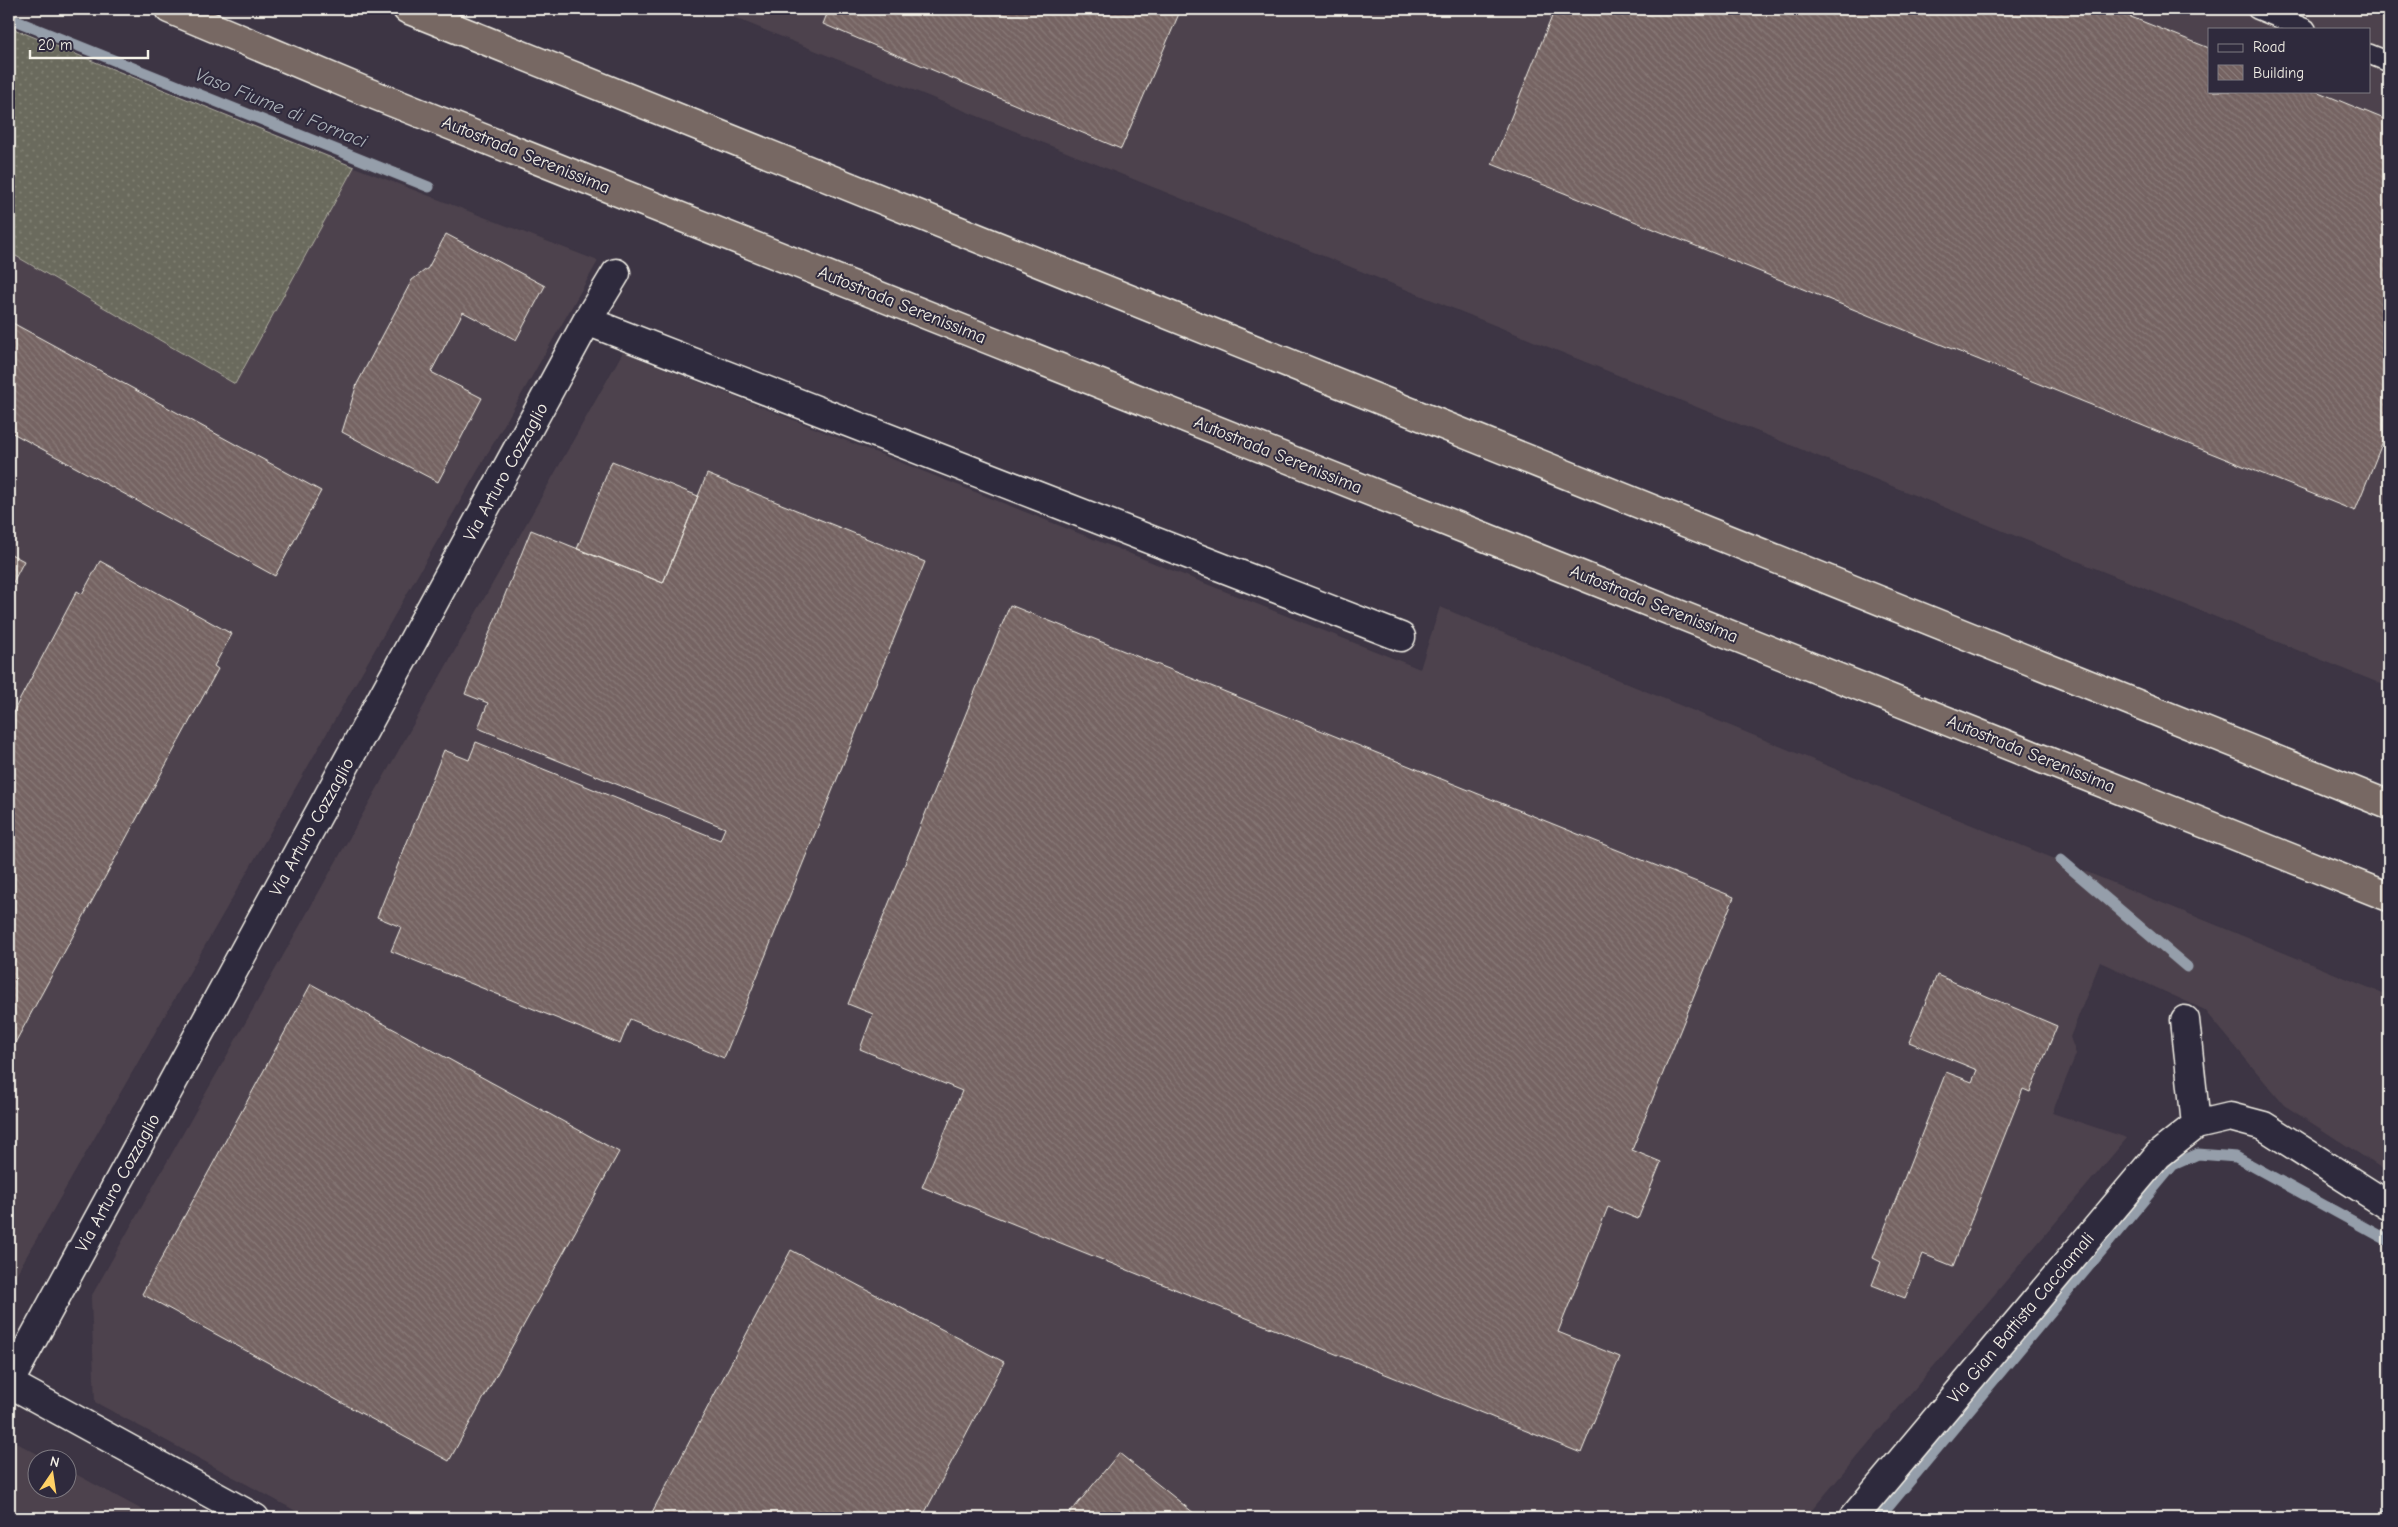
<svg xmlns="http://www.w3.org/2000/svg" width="2398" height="1527" font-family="'Comic Neue',sans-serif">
<defs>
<pattern id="grass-dots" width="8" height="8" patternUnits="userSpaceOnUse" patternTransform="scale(1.25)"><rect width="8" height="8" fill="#6b6b5d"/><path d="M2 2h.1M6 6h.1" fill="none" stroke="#818174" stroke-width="1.8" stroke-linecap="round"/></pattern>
<pattern id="building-back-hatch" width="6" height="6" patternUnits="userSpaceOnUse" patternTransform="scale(1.25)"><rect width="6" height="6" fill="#756362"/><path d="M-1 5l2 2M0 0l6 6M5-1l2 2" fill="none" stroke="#897a78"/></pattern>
</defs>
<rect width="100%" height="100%" fill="#3d3544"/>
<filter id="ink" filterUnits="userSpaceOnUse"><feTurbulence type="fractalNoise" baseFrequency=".02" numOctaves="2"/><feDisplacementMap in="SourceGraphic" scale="10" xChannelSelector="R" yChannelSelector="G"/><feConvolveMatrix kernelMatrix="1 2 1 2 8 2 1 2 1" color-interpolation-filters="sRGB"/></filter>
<g filter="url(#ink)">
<path fill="#4e434d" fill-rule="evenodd" d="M 713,9 L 2389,9 L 2389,687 ZM 2209,29 L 2369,29 L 2369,91 L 2209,91 Z
M 354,167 L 598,261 L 14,1278 L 9,1275 L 9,252 L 235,384 Z
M 623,352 L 1420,669 L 1440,607 L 2389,996 L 2389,1173 L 2284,1105 L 2205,1010 L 2100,962 L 2070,1037 L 2076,1054 L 2052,1113 L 2127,1138 L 1805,1518 L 309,1518 L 95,1402 L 91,1297 Z
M 9,1439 L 47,1459 L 38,1460 L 38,1490 L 68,1490 L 68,1470 L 157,1518 L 9,1518 Z"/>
<path fill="url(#grass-dots)" stroke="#b0aea2" d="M 9,27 L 354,167 L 235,384 L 9,252 Z"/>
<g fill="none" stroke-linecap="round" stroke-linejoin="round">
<path stroke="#959eaa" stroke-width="11" d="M 9,18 L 429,187
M 2061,860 L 2187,967
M 1879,1518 L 2173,1165 L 2198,1154 L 2236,1157 L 2389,1241
M 2383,1518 L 2389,1511"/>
</g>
<path fill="url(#building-back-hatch)" stroke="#f4f1e8" d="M 829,9 L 1181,9 L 1121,149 L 823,24 Z
M 1555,9 L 2111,9 L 2209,48 L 2209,91 L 2316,91 L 2389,121 L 2389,426 L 2355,511 L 1492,164 Z
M 446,234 L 545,286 L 516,340 L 463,312 L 431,372 L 482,398 L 438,482 L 342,432 L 357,384 L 412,280 L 428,268 Z
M 9,321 L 321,491 L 275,576 L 9,431 Z
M 612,461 L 698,496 L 663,583 L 577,549 Z
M 707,474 L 925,562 L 724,1058 L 630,1019 L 620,1044 L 391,951 L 401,927 L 377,917 L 444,750 L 469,760 L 476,742 L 720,840 L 725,828 L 478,728 L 488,703 L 465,694 L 531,530 L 663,583 Z
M 9,553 L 24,561 L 9,590 Z
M 100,561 L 232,634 L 214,666 L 218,669 L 9,1054 L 9,720 L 77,591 L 82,594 Z
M 1010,605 L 1734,897 L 1632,1150 L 1661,1162 L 1638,1219 L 1608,1207 L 1558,1332 L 1620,1357 L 1581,1453 L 922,1187 L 962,1091 L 860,1049 L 873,1014 L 848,1004 Z
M 1937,975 L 2057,1026 L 2030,1092 L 2023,1089 L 1953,1266 L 1923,1254 L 1905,1298 L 1872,1285 L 1881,1262 L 1873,1258 L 1946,1072 L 1972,1082 L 1977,1070 L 1909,1042 Z
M 311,984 L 619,1152 L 449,1461 L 142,1294 Z
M 791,1250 L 1004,1362 L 922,1518 L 649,1518 Z
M 1119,1453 L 1200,1518 L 1150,1518 L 1146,1515 L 1144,1518 L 1066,1518 Z"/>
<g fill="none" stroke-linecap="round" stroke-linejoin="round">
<g stroke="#f4f1e8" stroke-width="22">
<path id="service" d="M 2257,9 L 2306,29
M 2369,54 L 2389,62"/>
</g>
<g stroke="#f4f1e8" stroke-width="31">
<path id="minor" d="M 587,321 L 1401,637
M 2185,1020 L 2196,1125
M 9,1383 L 587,321 L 616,273
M 9,1383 L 255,1518
M 1853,1518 L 2158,1155 L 2196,1125 L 2230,1117 L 2264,1126 L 2389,1206"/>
</g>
<g stroke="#f4f1e8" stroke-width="31">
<path id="motorway" d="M 169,9 L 362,90 L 2389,897
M 407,9 L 2389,805"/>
</g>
<use href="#service" stroke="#2f2a3d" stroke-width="19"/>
<use href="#minor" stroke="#2f2a3d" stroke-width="28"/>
<use href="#motorway" stroke="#776864" stroke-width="28"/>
</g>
</g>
<g text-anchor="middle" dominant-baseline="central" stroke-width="4" stroke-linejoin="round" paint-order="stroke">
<g font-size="18" fill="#f4f1e8" stroke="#2f2a3d">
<text transform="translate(526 155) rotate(22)">Autostrada Serenissima</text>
<text transform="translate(902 305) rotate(22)">Autostrada Serenissima</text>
<text transform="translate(1278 455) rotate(22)">Autostrada Serenissima</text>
<text transform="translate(506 472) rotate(-61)">Via Arturo Cozzaglio</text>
<text transform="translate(1654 604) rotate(22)">Autostrada Serenissima</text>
<text transform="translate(2031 754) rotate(22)">Autostrada Serenissima</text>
<text transform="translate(312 827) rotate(-61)">Via Arturo Cozzaglio</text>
<text transform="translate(118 1183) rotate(-61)">Via Arturo Cozzaglio</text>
<text transform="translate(2021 1318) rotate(-50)">Via Gian Battista Cacciamali</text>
</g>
<g font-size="19" font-style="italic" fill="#adb3ba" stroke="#2f2a3d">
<text transform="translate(281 108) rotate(22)">Vaso Fiume di Fornaci</text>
</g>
</g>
<rect width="2398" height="1527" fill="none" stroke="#2f2a3d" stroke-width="30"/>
<rect x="15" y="15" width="2368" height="1497" fill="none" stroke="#f4f1e8" stroke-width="2" filter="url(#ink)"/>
<rect x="2208" y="28" width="162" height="65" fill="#2f2a3d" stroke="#7e7a81"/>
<rect x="2218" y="44" width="25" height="8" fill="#2f2a3d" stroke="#7e7a81"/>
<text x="2253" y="52" font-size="15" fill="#f4f1e8">Road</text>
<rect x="2218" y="65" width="25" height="15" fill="url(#building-back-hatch)" stroke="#7e7a81"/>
<text x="2253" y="78" font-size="15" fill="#f4f1e8">Building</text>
<g transform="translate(52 1474) rotate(13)"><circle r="24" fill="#2f2a3d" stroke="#7e7a81"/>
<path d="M0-4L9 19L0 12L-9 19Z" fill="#ffd166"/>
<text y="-8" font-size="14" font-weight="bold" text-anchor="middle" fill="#f4f1e8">N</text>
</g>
<path d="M30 50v8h118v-8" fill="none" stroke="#f4f1e8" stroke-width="2.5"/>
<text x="38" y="50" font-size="15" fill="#f4f1e8" stroke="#2f2a3d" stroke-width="4" paint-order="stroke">20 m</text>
</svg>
